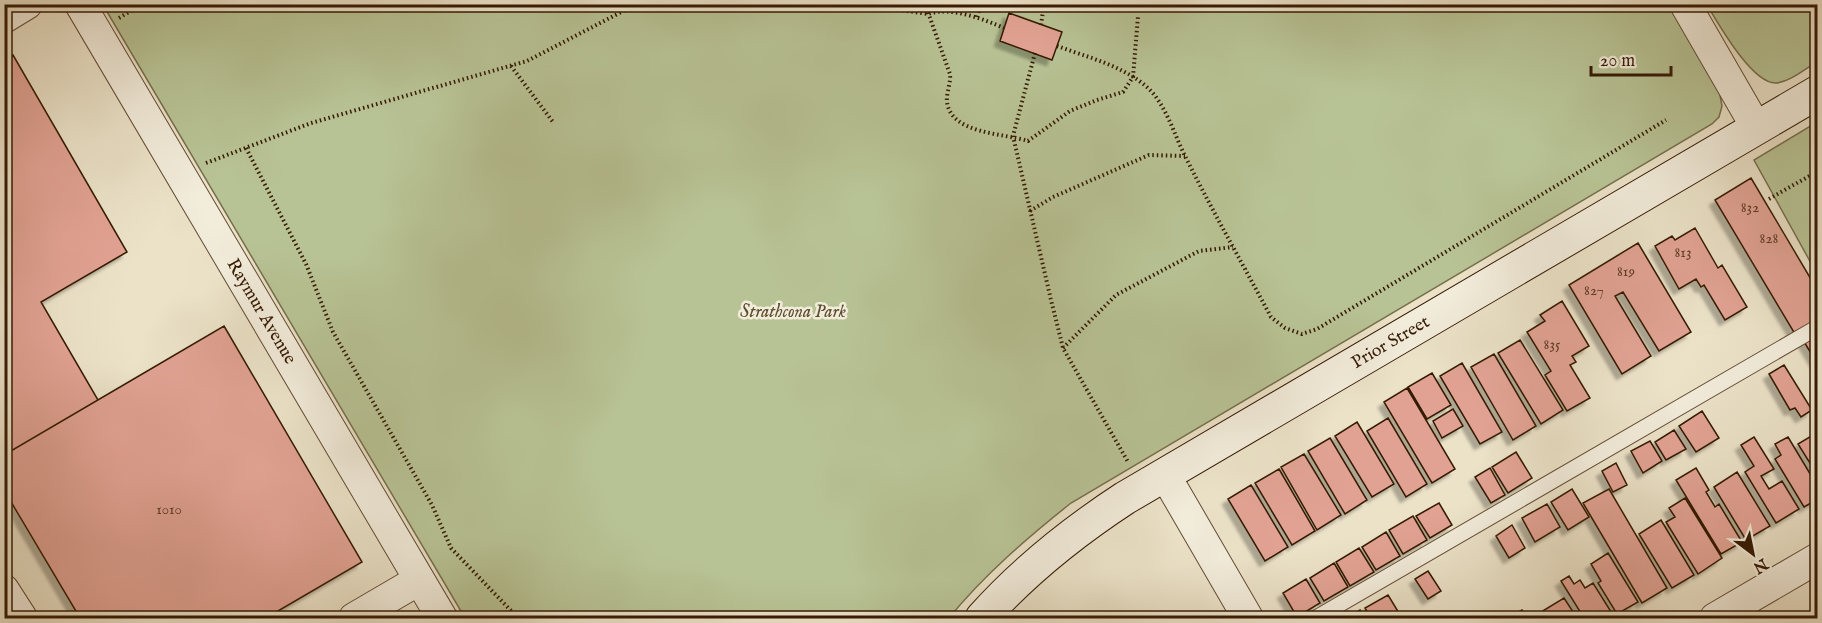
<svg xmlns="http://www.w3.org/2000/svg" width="1822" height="623" font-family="'IM FELL English',serif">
<defs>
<filter id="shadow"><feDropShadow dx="-5.5" dy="5.5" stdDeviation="1.5" flood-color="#0004"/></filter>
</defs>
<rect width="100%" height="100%" fill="#ebe2c8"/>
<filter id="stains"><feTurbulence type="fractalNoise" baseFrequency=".00333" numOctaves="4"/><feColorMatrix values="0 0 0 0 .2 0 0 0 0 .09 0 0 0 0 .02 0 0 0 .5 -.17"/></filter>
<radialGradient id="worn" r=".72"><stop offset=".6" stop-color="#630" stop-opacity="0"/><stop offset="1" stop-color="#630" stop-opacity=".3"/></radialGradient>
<path fill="#b8c395" stroke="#776f4c" stroke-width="1.5" d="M 103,5 L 1674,5 L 1717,79 L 1722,106 L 1719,117 L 1712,124 L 1071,503 C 1027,538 984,575 949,618 L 465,618 Z
M 1707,5 L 1817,5 L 1817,62 C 1806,68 1790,82 1776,83 C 1752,84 1718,23 1707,5 Z
M 1817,122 L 1817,274 L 1754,160 Z"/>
<path fill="#e1a293" stroke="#361b04" stroke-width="1.5" filter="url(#shadow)" d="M 1009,13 L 1062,32 L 1052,60 L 1000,41 Z
M 13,55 L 127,252 L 41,302 L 98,400 L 4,455 L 4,60 Z
M 1751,178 L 1818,291 L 1818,321 L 1795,334 L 1715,200 Z
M 1695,228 L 1718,268 L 1722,265 L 1747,307 L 1725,320 L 1704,285 L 1701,287 L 1696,279 L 1679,289 L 1655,246 L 1672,236 L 1675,240 Z
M 1638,243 L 1691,332 L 1659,351 L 1623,292 L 1615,296 L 1651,356 L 1622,374 L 1569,285 Z
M 1562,301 L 1589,346 L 1572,356 L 1576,362 L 1570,365 L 1590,398 L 1567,411 L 1545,375 L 1551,371 L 1527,332 L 1545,321 L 1540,315 Z
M 224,326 L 362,562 L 266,618 L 80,618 L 4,490 L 4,455 Z
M 1818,331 L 1818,365 L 1803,340 Z
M 1520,340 L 1563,410 L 1541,424 L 1498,353 Z
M 1494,354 L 1536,426 L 1513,440 L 1471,367 Z
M 1462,363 L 1502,432 L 1480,444 L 1440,376 Z
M 1784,365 L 1812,410 L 1801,417 L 1795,408 L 1790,410 L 1769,374 Z
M 1432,373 L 1451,405 L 1427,419 L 1408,387 Z
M 1407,388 L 1455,469 L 1432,483 L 1384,402 Z
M 1453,409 L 1463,426 L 1442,438 L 1433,421 Z
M 1702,411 L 1719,438 L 1696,452 L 1679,426 Z
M 1388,418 L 1427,484 L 1406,497 L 1367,431 Z
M 1357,422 L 1394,484 L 1372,497 L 1335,436 Z
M 1674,430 L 1686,449 L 1666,460 L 1655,442 Z
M 1818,432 L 1818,476 L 1798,444 Z
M 1754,437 L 1774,469 L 1761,476 L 1769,489 L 1782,481 L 1799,509 L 1776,523 L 1745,472 L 1754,466 L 1741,445 Z
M 1788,437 L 1818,487 L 1818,499 L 1804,507 L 1775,459 L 1781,455 L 1775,444 Z
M 1330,438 L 1367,500 L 1345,514 L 1308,451 Z
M 1650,441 L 1662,461 L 1643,473 L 1631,451 Z
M 1516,452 L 1532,478 L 1508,493 L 1492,467 Z
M 1304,454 L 1341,515 L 1317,530 L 1281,467 Z
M 1616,463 L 1627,485 L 1613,492 L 1602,471 Z
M 1490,468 L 1505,495 L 1491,503 L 1475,477 Z
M 1696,468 L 1709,490 L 1706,492 L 1715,507 L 1719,504 L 1742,542 L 1721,554 L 1676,480 Z
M 1279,469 L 1315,531 L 1292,545 L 1255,483 Z
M 1737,472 L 1770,526 L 1746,540 L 1714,487 Z
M 1251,485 L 1288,547 L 1265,561 L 1228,499 Z
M 1572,489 L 1589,517 L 1568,530 L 1551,502 Z
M 1609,489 L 1667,588 L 1642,603 L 1583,503 Z
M 1685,498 L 1722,558 L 1698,574 L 1666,522 L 1675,517 L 1669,508 Z
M 1439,503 L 1452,525 L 1430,538 L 1416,516 Z
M 1547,504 L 1560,527 L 1535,542 L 1522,518 Z
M 1413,516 L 1427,540 L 1403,554 L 1389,530 Z
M 1661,520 L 1694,575 L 1672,588 L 1639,534 Z
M 1512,525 L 1525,548 L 1509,558 L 1496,536 Z
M 1386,532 L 1400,556 L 1376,570 L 1362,547 Z
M 1359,548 L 1374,572 L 1350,586 L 1336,562 Z
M 1608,553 L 1638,602 L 1617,614 L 1598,583 L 1601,581 L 1591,564 Z
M 1334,563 L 1348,587 L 1324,601 L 1310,578 Z
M 1428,571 L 1441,591 L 1428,599 L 1415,579 Z
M 1569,576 L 1574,584 L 1580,580 L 1585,588 L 1593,583 L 1613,615 L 1607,618 L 1584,618 L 1561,581 Z
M 1306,579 L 1320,603 L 1297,617 L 1283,593 Z
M 1388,595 L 1402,618 L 1371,618 L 1365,608 Z
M 1564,598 L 1577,618 L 1545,618 L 1541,612 Z
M 1818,608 L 1818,618 L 1800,618 Z
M 1360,610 L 1365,618 L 1347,618 Z
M 1522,610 L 1527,618 L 1537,612 L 1541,618 L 1510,618 L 1509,617 Z"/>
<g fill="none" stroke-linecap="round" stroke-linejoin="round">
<g stroke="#634d35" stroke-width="17">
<path id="service" d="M 1316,618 L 1818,327"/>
</g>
<g stroke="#634d35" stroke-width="32">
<g id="minor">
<path id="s1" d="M 80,4 L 442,618"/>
<path d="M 1685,4 L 1756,127"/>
<path d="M 4,18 L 27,4"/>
<path d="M 1165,475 L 1248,618"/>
<path d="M 4,590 L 22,618"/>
<path d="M 354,618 L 419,580"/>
<path d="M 1715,618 L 1818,558"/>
</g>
</g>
<g stroke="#361b04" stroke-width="35">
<g id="secondary">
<path id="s2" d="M 982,618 C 1024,571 1073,532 1125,498 L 1818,92"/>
</g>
</g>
<path stroke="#361b04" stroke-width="4" stroke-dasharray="1.5 3" stroke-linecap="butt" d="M 858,4 L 928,14 C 950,6 983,19 1004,28
M 925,4 L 950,74 C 951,83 946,93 947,102 C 951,134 1003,133 1028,141 L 1070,111 L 1097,100 L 1123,92 L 1133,77 L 1138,16
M 1806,7 L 1807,4
M 977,17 L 981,4
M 119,18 L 142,4
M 1041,25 L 1044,4
M 1057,46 C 1087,57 1124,66 1148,88 C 1166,105 1174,134 1185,156 C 1212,210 1242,263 1271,317 L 1285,328 L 1302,334 L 1317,329 L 1666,120
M 1035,53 L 1013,136 L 1051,300 L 1063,348 L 1128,462
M 511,66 L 553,122
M 246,148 L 306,264 L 333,332 L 432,505 L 451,548 L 518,618
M 206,163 L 311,123 L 527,61 L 629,8 L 641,4
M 1769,199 L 1818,171
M 1030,211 L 1053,197 L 1149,155 L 1185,156
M 1063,348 L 1116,295 L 1199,251 L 1233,247"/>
<use href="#service" stroke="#f2ecdb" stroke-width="15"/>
<use href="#minor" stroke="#f2ecdb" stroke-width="30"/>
<use href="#secondary" stroke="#f2ecdb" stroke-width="33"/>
</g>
<g text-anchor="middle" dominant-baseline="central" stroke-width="5" stroke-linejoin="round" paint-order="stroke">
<g font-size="15" fill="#613d28">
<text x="1750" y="207">832</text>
<text x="1769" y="238">828</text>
<text x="1683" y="252">813</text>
<text x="1626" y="271">819</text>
<text x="1594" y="290">827</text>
<text x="1552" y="344">835</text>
<text x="169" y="509">1010</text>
</g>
<g font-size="18" fill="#361b04" stroke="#f2ecdb">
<text stroke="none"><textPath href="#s1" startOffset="357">Raymur Avenue</textPath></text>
<text stroke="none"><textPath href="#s2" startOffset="495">Prior Street</textPath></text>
</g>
<g font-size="18" font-style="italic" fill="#5d4d30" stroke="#f2ecdb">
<text x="793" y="312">Strathcona Park</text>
</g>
</g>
<rect width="1822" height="623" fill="none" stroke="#ebe2c8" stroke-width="24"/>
<rect x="6" y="6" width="1810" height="611" fill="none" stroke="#361b04" stroke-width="3"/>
<rect x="12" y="12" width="1798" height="599" fill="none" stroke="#361b04" stroke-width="1.5"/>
<g transform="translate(1753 554) rotate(148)" stroke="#f2ecdb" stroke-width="4.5" paint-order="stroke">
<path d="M0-4.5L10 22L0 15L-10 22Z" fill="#361b04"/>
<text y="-9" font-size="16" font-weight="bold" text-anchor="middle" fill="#361b04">N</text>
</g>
<path d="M1591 66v9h80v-9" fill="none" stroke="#361b04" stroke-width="3"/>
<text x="1600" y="66" font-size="18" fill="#361b04" stroke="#f2ecdb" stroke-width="4.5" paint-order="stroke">20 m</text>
<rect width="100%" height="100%" filter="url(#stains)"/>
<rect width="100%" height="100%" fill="url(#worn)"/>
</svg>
